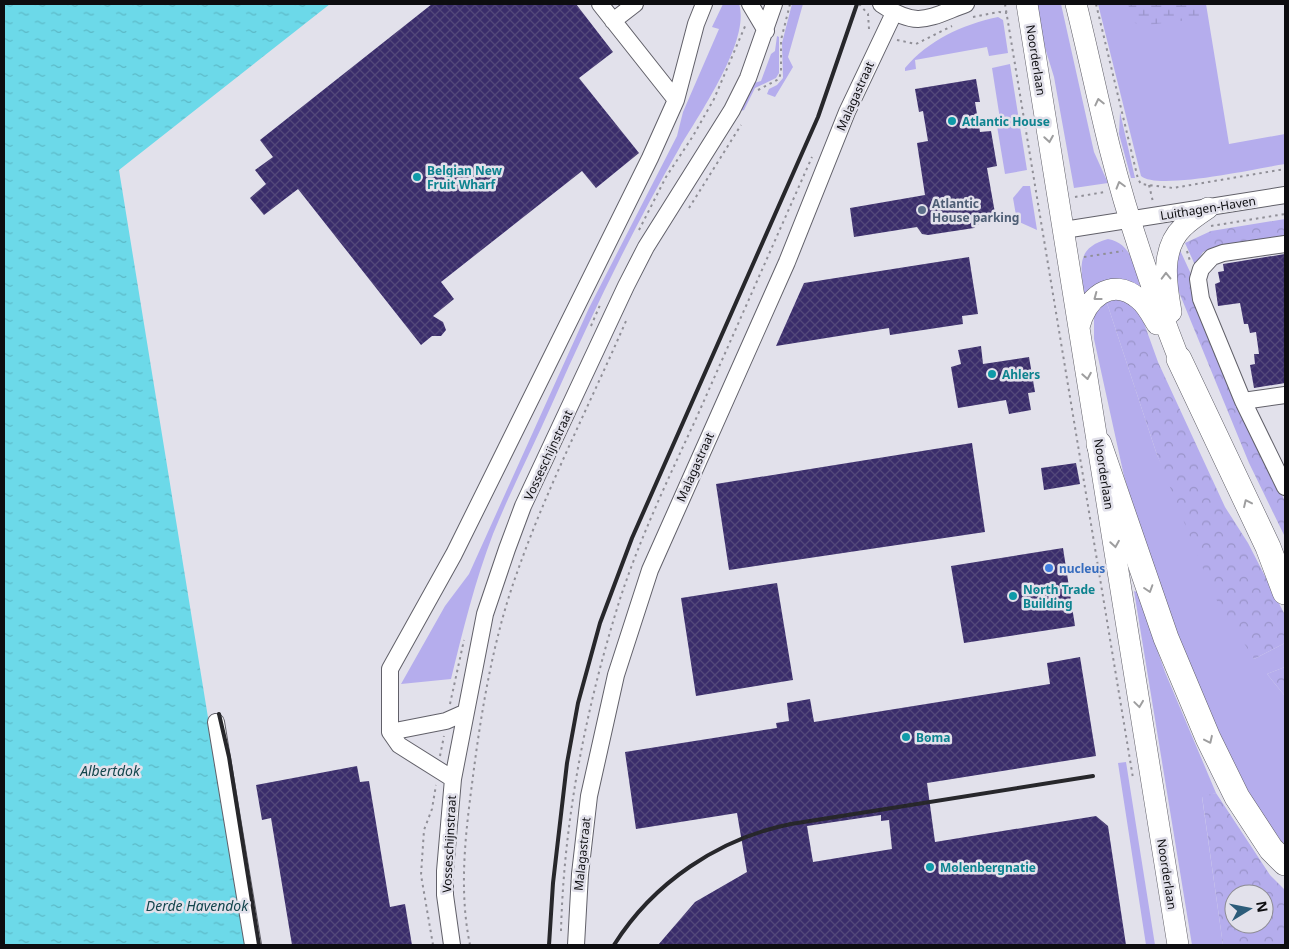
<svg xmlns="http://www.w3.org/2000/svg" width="1289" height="949" font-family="'Noto Sans',sans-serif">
<defs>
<pattern id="forest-crowns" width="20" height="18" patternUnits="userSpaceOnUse" patternTransform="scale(1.25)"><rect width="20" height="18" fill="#b5aded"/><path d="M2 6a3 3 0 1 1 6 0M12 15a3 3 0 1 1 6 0" fill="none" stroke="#9a94ca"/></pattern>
<pattern id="wetland-marsh" width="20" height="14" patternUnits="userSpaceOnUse" patternTransform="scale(1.25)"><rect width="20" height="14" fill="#b5aded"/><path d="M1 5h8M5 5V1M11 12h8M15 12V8" fill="none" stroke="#9a94ca"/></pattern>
<pattern id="water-ripples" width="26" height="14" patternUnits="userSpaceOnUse" patternTransform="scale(1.25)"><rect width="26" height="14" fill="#6cd9e9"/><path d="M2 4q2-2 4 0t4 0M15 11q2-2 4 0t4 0" fill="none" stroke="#5cb9c7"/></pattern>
<pattern id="building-cross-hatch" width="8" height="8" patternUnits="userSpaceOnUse" patternTransform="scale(1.25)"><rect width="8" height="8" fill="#3a2d6b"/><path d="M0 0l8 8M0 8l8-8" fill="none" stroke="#53487a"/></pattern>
</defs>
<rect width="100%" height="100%" fill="#e2e1eb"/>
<path fill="#b5aded" d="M 723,4 L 739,4 C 751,40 698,116 680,147 C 632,230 591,316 552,404 C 533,447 511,490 493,534 C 475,581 463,630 451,679 L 401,684 L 445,606 L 469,574 L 589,308 L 677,136 L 683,112 L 719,29 L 712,27 Z
M 792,4 L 803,4 L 788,57 L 793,67 L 775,97 L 767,94 L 769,89 L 777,85 L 783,78 L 782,43 Z
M 1037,4 L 1061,4 L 1094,152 L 1108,183 L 1074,188 L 1054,77 L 1042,38 Z
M 1098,4 L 1206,4 L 1229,144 L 1285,134 L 1285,164 C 1259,168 1158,191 1141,176 Z
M 998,17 L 1003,20 L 1008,53 L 989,56 L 987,47 L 915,60 L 916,69 L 905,71 L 905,68 C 929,40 961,25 998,17 Z
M 777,36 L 779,37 L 779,73 L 776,78 L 755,88 L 744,110 L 741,111 L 754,83 L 761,81 L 771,54 L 775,51 Z
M 1010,64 L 1027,170 L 1005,174 L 996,120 L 1000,119 L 992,68 Z
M 1120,112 L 1135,178 L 1131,178 L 1119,134 Z
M 1023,186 L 1030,186 L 1037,230 L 1017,221 L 1013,198 Z
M 1108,239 C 1132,244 1134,265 1140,286 L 1138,288 L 1084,295 C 1081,267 1075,248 1108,239 Z
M 1106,300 L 1157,455 L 1254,659 L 1285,643 L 1285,667 L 1267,674 L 1285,696 L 1285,847 L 1237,776 L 1205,707 L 1148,558 L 1124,476 L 1094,339 L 1094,313 Z
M 1134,591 L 1137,592 L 1165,672 L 1216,793 L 1202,797 L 1223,945 L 1192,945 Z
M 1126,762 L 1155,945 L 1146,945 L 1118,763 Z"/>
<path fill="url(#forest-crowns)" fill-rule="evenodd" d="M 1285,219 L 1285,236 L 1214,247 L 1203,252 L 1195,265 L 1185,243 L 1211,231 Z
M 1179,248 L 1191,274 L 1191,290 L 1244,421 L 1285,501 L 1285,537 L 1249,463 L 1174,280 Z
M 1106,300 L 1125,300 L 1140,312 L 1158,362 L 1225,507 L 1248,543 L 1285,615 L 1285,643 L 1254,659 L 1214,596 L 1157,455 Z
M 1285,667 L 1285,696 L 1267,674 Z
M 1216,793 L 1270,875 L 1285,890 L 1285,945 L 1223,945 L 1202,796 ZM 1234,894 L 1264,894 L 1264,924 L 1234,924 Z"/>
<path fill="url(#wetland-marsh)" d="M 1128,4 L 1199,4 L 1201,14 L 1196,19 L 1139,26 L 1133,21 Z"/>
<path fill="url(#water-ripples)" d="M 4,4 L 330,4 L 119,170 L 245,945 L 4,945 Z"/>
<path fill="url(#building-cross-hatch)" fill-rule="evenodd" d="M 432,4 L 576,4 L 613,52 L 579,78 L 639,153 L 596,188 L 582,171 L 441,282 L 454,299 L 433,316 L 443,322 L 446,330 L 441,336 L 432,336 L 421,345 L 298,189 L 264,215 L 250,198 L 266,184 L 255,170 L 273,157 L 260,140 Z
M 976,79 L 980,102 L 975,102 L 980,132 L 991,131 L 997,166 L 987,168 L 995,213 L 983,214 L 980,223 L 974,228 L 928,235 L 922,234 L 917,227 L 854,237 L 850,208 L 925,195 L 917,143 L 928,141 L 923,111 L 919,112 L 915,89 Z
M 1285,254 L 1285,383 L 1254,388 L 1250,365 L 1255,364 L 1254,354 L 1259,354 L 1256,332 L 1250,333 L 1248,324 L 1244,324 L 1240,303 L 1218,306 L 1215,284 L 1220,282 L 1218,272 L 1224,271 L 1223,264 Z
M 969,257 L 978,314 L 962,316 L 963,324 L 890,335 L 889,328 L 776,346 L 804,283 Z
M 981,346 L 983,364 L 1029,357 L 1035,392 L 1028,393 L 1031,410 L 1009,414 L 1006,400 L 958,408 L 951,367 L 961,364 L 958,350 Z
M 972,443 L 985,532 L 729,570 L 716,484 Z
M 1076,463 L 1080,484 L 1044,490 L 1041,468 Z
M 1063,548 L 1075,626 L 964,643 L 951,566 Z
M 777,583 L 793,680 L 696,696 L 681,598 Z
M 1080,657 L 1096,756 L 927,783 L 935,842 L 1096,816 L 1108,826 L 1126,945 L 658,945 L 695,902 L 747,872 L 737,813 L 636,829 L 625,752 L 777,728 L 776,723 L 789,721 L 787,703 L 810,699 L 814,722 L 1050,684 L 1047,663 ZM 881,815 L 881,821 L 889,820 L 892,849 L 813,862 L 807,826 Z
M 357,766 L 360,782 L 369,781 L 390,907 L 405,904 L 412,945 L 292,945 L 271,818 L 262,820 L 256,785 Z"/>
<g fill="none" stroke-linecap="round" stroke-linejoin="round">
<g stroke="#616069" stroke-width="18">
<path id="minor" d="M 750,4 L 766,31
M 881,4 C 918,29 928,18 966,4
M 613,21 L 635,4
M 676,100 L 696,24 L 704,4
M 1064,230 L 1285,195
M 1285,244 L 1223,253 L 1212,257 L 1201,269 L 1198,279 L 1201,299 L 1243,401 L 1285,487
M 1243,401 L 1285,395
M 216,722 L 253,945
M 390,732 L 446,721 L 464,713
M 453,779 L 399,745 L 390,732 L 390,669 L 454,554 L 650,158 L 676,100 L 600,4
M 452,945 L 445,895 L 445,871 L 453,779 L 485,614 L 507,549 L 523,506 L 626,286 L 646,247 L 732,110 L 748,78 L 774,4
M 576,945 L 580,874 L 589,796 L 616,675 L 650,570 L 787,262 L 847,112 L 894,13"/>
</g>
<g stroke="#616069" stroke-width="22">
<path id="major" d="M 1027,4 L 1178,945
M 1076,4 C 1088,52 1098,101 1110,149 C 1128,220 1152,290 1179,359
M 1171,312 C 1166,284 1160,249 1183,227 C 1190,220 1199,214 1208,208
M 1079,327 C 1086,299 1111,275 1139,299 C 1147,305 1152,316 1157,324"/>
</g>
<g stroke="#616069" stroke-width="26">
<path id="highway" d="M 1179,359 L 1268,547 L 1285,592
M 1099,444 L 1166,638 L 1208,738 L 1237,797 L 1271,849 L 1285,863"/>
</g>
<path stroke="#908f97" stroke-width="2" stroke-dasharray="2.5 4" stroke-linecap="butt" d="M 859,4 L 868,14 L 869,29
M 1005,4 L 1133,778
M 1096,4 L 1138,179 L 1141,184 L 1173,188 L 1285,169
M 973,17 L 999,12 L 1007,13
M 897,40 L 916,44 L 952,26
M 758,90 L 779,79 L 781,72 L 781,40 L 790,4
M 1149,185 L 1153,202
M 1075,197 L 1105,192
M 689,208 L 741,125
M 1211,226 L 1285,214
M 639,230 L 666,177 L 693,136 L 714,99 L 746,24
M 1187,251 L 1190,261
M 1084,257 L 1123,251
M 591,326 L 600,305
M 450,704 L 464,640
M 440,756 L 444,736
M 561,931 C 564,818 586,707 620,599 C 640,538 668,479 695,421 C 734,333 773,245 812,157
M 433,945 L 421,875 L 424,830 L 432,809 L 436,785
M 470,945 C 459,892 465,837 472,784 C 481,712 493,638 518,570 C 548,485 590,404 626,321"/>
<use href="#minor" stroke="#fff" stroke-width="16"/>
<use href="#major" stroke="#fff" stroke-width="21"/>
<use href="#highway" stroke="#fff" stroke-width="25"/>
<path stroke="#27272b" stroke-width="4" d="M 219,714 L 229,757 L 259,945
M 549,945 L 553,883 L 567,763 L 578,703 L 600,623 L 632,538 L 818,117 L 857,4
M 614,945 C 653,883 719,838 791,824 L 1093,776"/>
</g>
<defs><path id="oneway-chevron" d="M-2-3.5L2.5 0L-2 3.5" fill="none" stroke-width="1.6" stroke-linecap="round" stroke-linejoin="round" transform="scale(1.25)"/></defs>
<g stroke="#9e9e9f">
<use href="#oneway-chevron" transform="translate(1099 102) rotate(-103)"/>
<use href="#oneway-chevron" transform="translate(1049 139) rotate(81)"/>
<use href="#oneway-chevron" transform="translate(1120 185) rotate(-106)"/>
<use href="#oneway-chevron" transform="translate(1166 276) rotate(-91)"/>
<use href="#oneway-chevron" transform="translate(1097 297) rotate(143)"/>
<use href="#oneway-chevron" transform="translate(1087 376) rotate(80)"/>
<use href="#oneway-chevron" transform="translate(1247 503) rotate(-115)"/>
<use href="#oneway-chevron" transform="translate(1115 544) rotate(81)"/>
<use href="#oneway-chevron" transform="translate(1149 589) rotate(72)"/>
<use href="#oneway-chevron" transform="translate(1139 704) rotate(82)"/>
<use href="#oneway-chevron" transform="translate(1209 740) rotate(65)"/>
</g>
<g fill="#0f9aa8" stroke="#e2e1eb" stroke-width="2">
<circle cx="952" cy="121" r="5"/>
<circle cx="417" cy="177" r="5"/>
<circle cx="992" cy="374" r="5"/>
<circle cx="1013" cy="596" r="5"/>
<circle cx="906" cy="737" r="5"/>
<circle cx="930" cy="867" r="5"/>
</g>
<circle fill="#5c6f8a" stroke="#e2e1eb" stroke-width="2" cx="922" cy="210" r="5"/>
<circle fill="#3f7fe0" stroke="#e2e1eb" stroke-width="2" cx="1049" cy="568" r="5"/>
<g text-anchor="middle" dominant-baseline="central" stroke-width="5" stroke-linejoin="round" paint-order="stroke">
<g font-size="12" fill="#0d0d10" stroke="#e2e1eb">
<text transform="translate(1036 60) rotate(81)">Noorderlaan</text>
<text transform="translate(855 96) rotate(-66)">Malagastraat</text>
<text transform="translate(1208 208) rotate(-9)">Luithagen-Haven</text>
<text transform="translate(548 455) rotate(-65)">Vosseschijnstraat</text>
<text transform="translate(695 467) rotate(-66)">Malagastraat</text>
<text transform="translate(1104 474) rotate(81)">Noorderlaan</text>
<text transform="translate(449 844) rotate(-87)">Vosseschijnstraat</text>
<text transform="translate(582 854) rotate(-84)">Malagastraat</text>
<text transform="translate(1167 874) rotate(81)">Noorderlaan</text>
</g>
<g font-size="12" font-weight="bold" fill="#0d838f" stroke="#e2e1eb" text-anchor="start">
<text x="962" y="121">Atlantic House</text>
<text x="427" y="170">Belgian New<tspan x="427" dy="14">Fruit Wharf</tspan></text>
<text x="1002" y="374">Ahlers</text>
<text x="1023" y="589">North Trade<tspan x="1023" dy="14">Building</tspan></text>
<text x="916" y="737">Boma</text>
<text x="940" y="867">Molenbergnatie</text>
</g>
<g font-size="12" font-weight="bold" fill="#4e5e75" stroke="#e2e1eb" text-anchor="start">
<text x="932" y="203">Atlantic<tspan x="932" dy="14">House parking</tspan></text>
</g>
<g font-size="12" font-weight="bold" fill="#366cbe" stroke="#e2e1eb" text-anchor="start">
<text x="1059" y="568">nucleus</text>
</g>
<g font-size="14" font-style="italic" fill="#13454c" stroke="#e2e1eb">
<text x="110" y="770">Albertdok</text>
<text x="197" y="905">Derde Havendok</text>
</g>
</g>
<rect width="1289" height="949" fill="none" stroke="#0d0d10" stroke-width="10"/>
<g transform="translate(1249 909) rotate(80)"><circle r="24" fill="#e2e1eb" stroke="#8d8c93"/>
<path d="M0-4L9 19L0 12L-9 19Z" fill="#2c5c7a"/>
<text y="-8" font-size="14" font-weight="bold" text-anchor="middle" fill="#0d0d10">N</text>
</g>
</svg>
